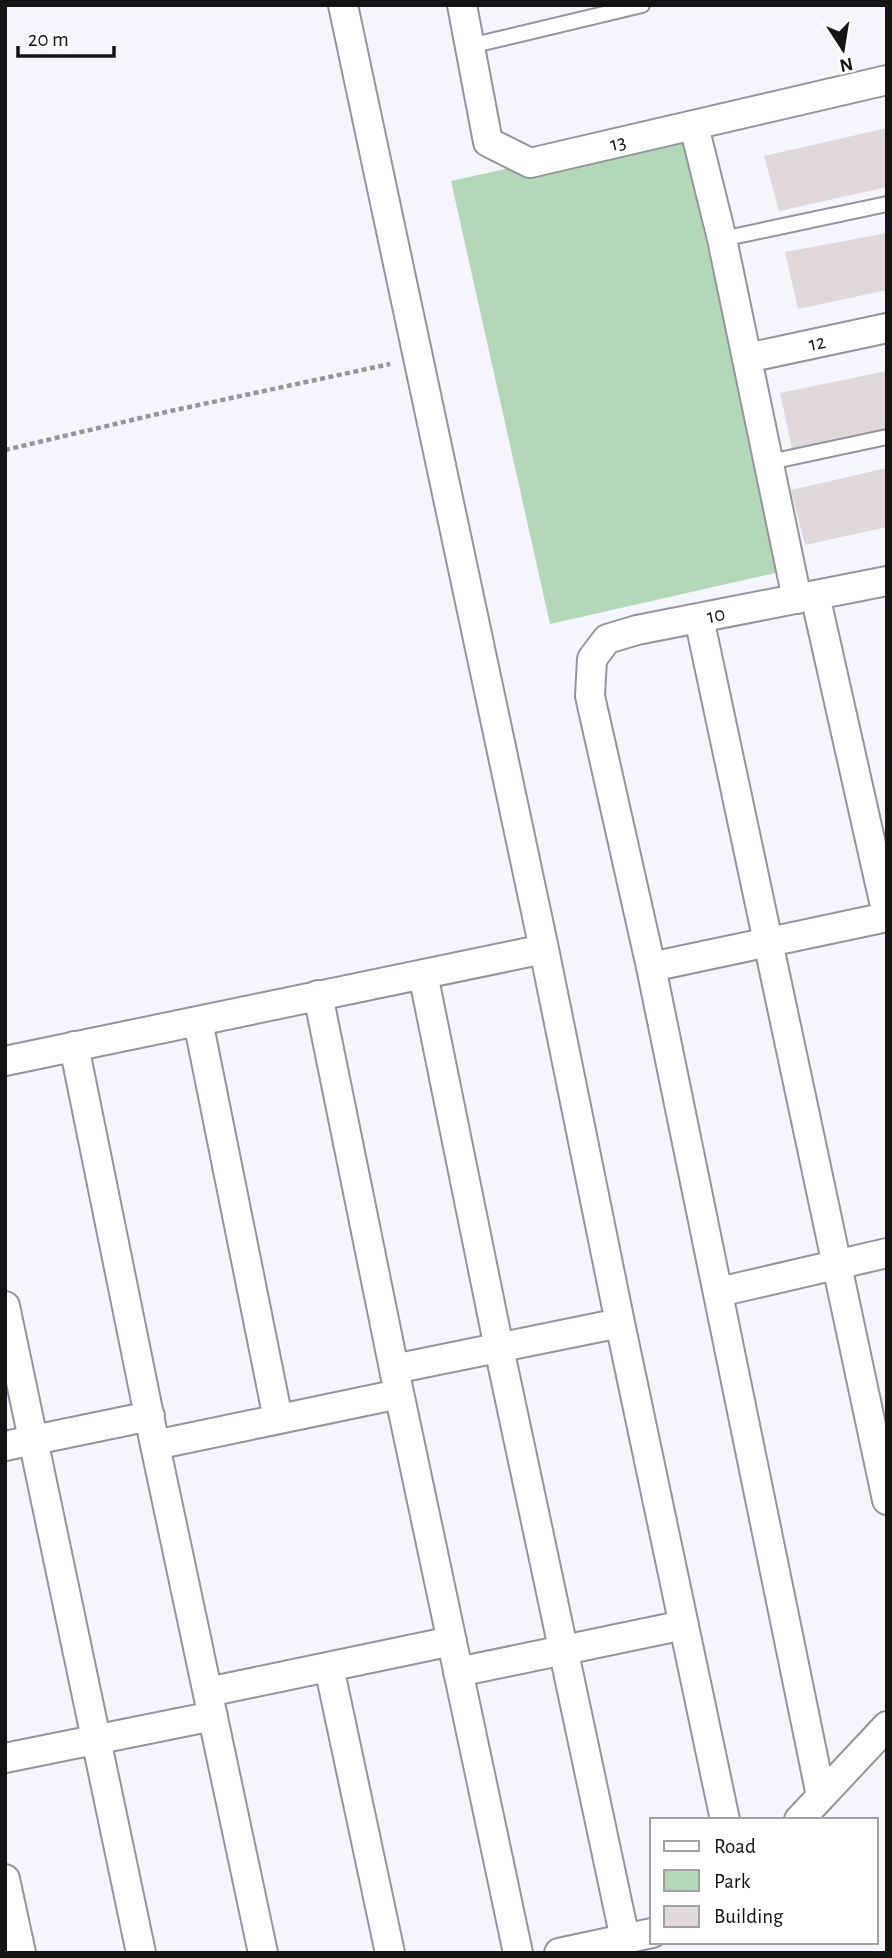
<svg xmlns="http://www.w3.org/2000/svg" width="892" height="1958" font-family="'Alegreya Sans',sans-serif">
<rect width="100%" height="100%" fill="#f4f5fd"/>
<path fill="#b5d7b9" d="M 681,130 L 780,572 L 550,624 L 451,181 Z"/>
<path fill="#e1d8dc" d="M 887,128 L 887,187 L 779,211 L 764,156 Z
M 887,233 L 887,290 L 798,309 L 785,252 Z
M 887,371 L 887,434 L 793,453 L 780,393 Z
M 887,468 L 887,527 L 805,545 L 791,490 Z"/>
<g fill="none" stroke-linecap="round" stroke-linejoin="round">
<g stroke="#94959c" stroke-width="18">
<path id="lane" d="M 470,46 L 642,5
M 722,239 L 887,204
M 770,462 L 887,437"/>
</g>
<g stroke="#94959c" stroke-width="32">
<path id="street" d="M 343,5 L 544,949 L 620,1323 L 725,1820
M 462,5 L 488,142 L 530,163 L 887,80
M 694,126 L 722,239 L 797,599
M 747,358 L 887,328
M 815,595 L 887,915
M 699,618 L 887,1500
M 651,967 L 887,917
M 423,974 L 499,1348 L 625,1939
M 318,995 L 394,1369 L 518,1953
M 198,1021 L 278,1419
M 74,1046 L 155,1445 L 263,1953
M 5,1061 L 544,949
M 719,1292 L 887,1253
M 5,1306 L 141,1953
M 394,1369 L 620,1323
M 155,1445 L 399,1394
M 5,1446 L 150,1416
M 329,1667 L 390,1953
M 458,1672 L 684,1625
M 208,1692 L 452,1641
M 5,1758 L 213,1716
M 821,1796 L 651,967 L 590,696 L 592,659 L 607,639 L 637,630 L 887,581
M 799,1820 L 887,1726
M 5,1879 L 21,1953
M 559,1953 L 652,1933"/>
</g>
<path stroke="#95959b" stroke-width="4.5" stroke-dasharray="5 3.5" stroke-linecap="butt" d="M 5,450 L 166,412 L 390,364"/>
<use href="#lane" stroke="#fff" stroke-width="14"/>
<use href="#street" stroke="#fff" stroke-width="28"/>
</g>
<g text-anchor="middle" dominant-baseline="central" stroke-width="5" stroke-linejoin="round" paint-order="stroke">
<g font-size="21" fill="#141416" stroke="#fff">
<text transform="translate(618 143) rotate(-13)">13</text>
<text transform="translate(817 343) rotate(-12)">12</text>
<text transform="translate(716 615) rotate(-11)">10</text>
</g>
</g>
<rect width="892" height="1958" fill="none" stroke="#141416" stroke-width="14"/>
<rect x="650" y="1818" width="228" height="126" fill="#ffffff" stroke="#a1a1a2" stroke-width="2"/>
<rect x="664" y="1841" width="35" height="10" fill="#ffffff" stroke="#a1a1a2" stroke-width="2"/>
<text x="714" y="1853" font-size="21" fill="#141416">Road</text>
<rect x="664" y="1870" width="35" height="21" fill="#b5d7b9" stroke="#a1a1a2" stroke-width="2"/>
<text x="714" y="1888" font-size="21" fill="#141416">Park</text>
<rect x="664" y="1906" width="35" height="21" fill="#e1d8dc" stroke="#a1a1a2" stroke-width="2"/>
<text x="714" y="1923" font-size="21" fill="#141416">Building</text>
<g transform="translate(843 49) rotate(168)" stroke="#ffffff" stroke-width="5" paint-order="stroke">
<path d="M0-5L12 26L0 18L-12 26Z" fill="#141416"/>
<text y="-10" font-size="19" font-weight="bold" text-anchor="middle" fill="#141416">N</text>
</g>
<path d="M18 46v10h96v-10" fill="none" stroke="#141416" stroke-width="3.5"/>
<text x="28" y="46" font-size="21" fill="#141416" stroke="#ffffff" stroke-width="5" paint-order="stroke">20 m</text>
</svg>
